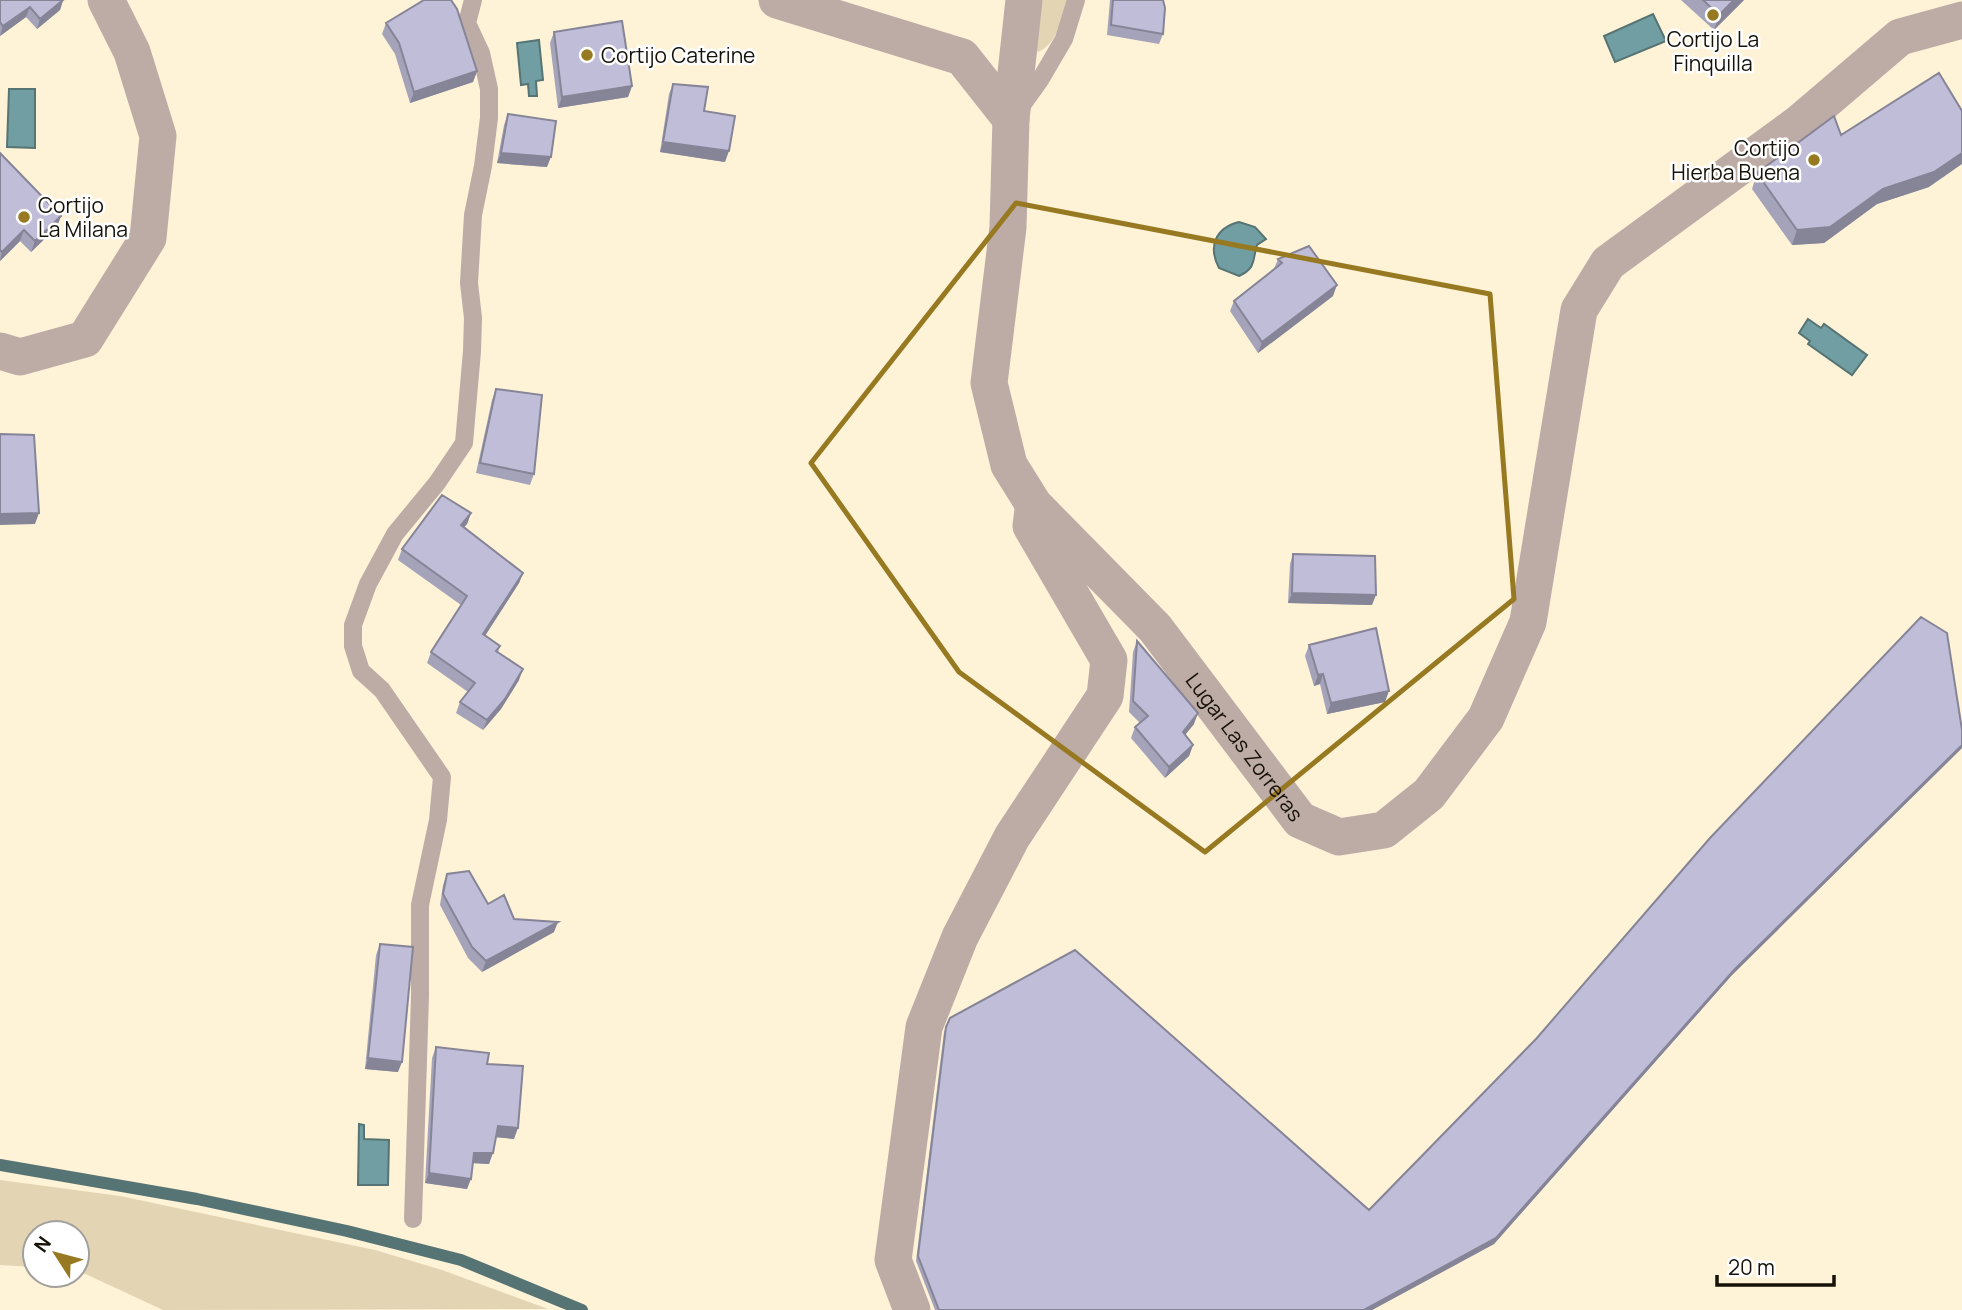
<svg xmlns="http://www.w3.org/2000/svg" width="1962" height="1310" font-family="Manrope,sans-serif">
<rect width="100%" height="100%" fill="#fef2d7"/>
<path fill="#e3d5b3" d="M 1035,0 L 1068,0 C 1062,19 1058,43 1038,52 L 1031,46 Z
M 0,1180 L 120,1196 L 375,1250 L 442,1270 L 548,1309 L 163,1310 L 77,1270 L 77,1233 L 35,1233 L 35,1267 L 0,1265 Z"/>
<path fill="#719ea2" stroke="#567474" stroke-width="2" d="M 1653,14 L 1666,41 L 1615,62 L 1604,36 Z
M 539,40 L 543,80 L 536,81 L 537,96 L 529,96 L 528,84 L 521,85 L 517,43 Z
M 9,89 L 35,89 L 35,148 L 7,147 Z
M 1239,222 L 1255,227 L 1266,239 L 1257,245 C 1252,262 1256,268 1239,276 L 1219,268 C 1208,247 1215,228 1239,222 Z
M 1808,319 L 1821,328 L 1824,324 L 1867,355 L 1852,375 L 1808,344 L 1810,341 L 1799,333 Z
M 359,1124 L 364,1125 L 364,1139 L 389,1140 L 388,1185 L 358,1185 Z"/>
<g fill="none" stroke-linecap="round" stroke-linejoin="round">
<path stroke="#567474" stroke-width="12" d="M 0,1165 L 197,1199 L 347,1231 L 461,1260 L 582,1310"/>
<path stroke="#bdaba6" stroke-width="18" d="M 1020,108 L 1040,80 L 1064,39 L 1076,0
M 413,1219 L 420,996 L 420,905 L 438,820 L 442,777 L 382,690 L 361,671 L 353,646 L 353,625 L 368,584 L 395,534 L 437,483 L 464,443 L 472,351 L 473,318 L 469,283 L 473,215 L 483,166 L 489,118 L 489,89 L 481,53 L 467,23 L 473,0"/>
<g stroke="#bdaba6" stroke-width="37">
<path d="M 777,0 L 962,57 L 1011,119"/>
<path id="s1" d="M 1024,0 L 1011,119 L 1008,227 L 989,383 L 1009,465 L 1034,505 L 1155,628 L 1300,820 L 1339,837 L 1384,830 L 1429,794 L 1486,718 L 1528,622 L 1579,310 L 1608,263 L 1798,124 L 1900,37 L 1962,20"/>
<path d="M 0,351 L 20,357 L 85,339 L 148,238 L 158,136 L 132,52 L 106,0"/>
<path d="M 912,1310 L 893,1260 L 924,1027 L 960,937 L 1012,837 L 1105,696 L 1109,660 L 1031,526 L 1033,510"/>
</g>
</g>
<path fill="#a5a3ba" d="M 0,0 L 63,0 L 60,10 L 37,29 L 26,17 L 0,36 Z
M 1110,0 L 1163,0 L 1163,34 L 1159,44 L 1107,35 Z
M 1681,0 L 1744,0 L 1714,30 Z
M 386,23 L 477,71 L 473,82 L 410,103 L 395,54 L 382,34 Z
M 554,32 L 632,86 L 628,97 L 558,108 L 550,43 Z
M 673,84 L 704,111 L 725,162 L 660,152 L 669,94 Z
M 508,114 L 547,167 L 497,163 L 504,125 Z
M 1841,135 L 1929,187 L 1877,204 L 1824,243 L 1792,245 L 1752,189 L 1757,173 Z
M 0,153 L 57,227 L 31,252 L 20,241 L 0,261 Z
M 1278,259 L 1333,296 L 1258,353 L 1230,311 L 1234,301 L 1274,269 Z
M 496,389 L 534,474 L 530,485 L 476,473 L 492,400 Z
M 471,513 L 467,524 L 464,527 L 523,573 L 519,583 L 485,636 L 500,646 L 498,652 L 519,680 L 501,709 L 483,730 L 456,713 L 460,702 L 468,692 L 427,663 L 431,652 L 461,605 L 398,560 L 402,549 Z
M 1293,554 L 1372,605 L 1288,603 L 1290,564 Z
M 1137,641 L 1194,724 L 1185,735 L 1193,745 L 1189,756 L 1165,778 L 1131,738 L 1135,727 L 1140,723 L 1129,712 L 1133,652 Z
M 1309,645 L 1385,702 L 1327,714 L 1320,684 L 1314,686 L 1305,656 Z
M 1962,748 L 1732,975 L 1494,1244 L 1372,1310 L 935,1310 L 916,1261 L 944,1032 L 950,1018 L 1369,1210 Z
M 447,874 L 488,904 L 514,919 L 554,932 L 482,972 L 468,958 L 440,905 L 443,885 Z
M 380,944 L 398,1072 L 365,1069 L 376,955 Z
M 436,1047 L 487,1064 L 514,1139 L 496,1137 L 489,1164 L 473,1163 L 467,1189 L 425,1183 L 432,1058 Z"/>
<path fill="#868497" d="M 63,0 L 60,10 L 37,29 L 40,19 Z
M 1734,0 L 1744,0 L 1714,30 L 1719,15 Z
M 30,7 L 26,17 L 0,36 L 3,26 Z
M 477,71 L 473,82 L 410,103 L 414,92 Z
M 632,86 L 628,97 L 558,108 L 562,97 Z
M 663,142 L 729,151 L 725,162 L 660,152 Z
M 501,153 L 551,157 L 547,167 L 497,163 Z
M 1962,153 L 1962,164 L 1929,187 L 1877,204 L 1824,243 L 1792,245 L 1797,230 Z
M 61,216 L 57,227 L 31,252 L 35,241 Z
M 24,230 L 20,241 L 0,261 L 2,252 Z
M 1337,285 L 1333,296 L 1258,353 L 1262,342 Z
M 39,513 L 35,524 L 0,525 L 0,514 Z
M 471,513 L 467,524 L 457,535 L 461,525 Z
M 523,573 L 519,583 L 479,645 L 483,634 Z
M 1292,593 L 1376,595 L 1372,605 L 1288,603 Z
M 523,669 L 519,680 L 501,709 L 483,730 L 487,720 Z
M 1323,674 L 1320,684 L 1314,686 L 1318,675 Z
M 1389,691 L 1385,702 L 1327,714 L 1331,703 Z
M 1198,713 L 1194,724 L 1179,742 L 1183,732 Z
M 1193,745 L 1189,756 L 1165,778 L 1169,767 Z
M 1962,745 L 1962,748 L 1732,975 L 1494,1244 L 1372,1310 L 1364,1310 L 1734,970 Z
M 558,922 L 554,932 L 482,972 L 486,961 Z
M 368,1058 L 402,1062 L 398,1072 L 365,1069 Z
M 498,1126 L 518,1128 L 514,1139 L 494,1137 Z
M 474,1153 L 493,1153 L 489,1164 L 470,1163 Z
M 429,1173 L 471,1179 L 467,1189 L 425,1183 Z"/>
<path fill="#c0bdd8" stroke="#868497" stroke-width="2" d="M 0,0 L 63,0 L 40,19 L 30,7 L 3,26 L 0,22 Z
M 424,0 L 451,0 L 457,9 L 477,71 L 414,92 L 399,43 L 386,23 Z
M 1113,0 L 1163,0 L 1165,8 L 1163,34 L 1111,25 Z
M 1703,0 L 1734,0 L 1719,15 Z
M 622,21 L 632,86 L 562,97 L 554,32 Z
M 1939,73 L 1962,111 L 1962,153 L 1934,172 L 1883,189 L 1830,227 L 1797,230 L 1757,173 L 1834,116 L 1841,135 Z
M 673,84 L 708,87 L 704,111 L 735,116 L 729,151 L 663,142 Z
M 508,114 L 556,121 L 551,157 L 501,153 Z
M 0,153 L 61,216 L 35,241 L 24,230 L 2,252 L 0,250 Z
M 1309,246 L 1337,285 L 1262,342 L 1234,301 L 1282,263 L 1278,259 Z
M 496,389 L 542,395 L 534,474 L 480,463 Z
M 0,434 L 34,435 L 39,513 L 0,514 Z
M 442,495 L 471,513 L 461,525 L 523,573 L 483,634 L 500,646 L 496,651 L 523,669 L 505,699 L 487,720 L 460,702 L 475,683 L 431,652 L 467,596 L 402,549 Z
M 1293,554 L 1375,556 L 1376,595 L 1292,593 Z
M 1921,617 L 1947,633 L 1962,730 L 1962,745 L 1734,970 L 1496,1238 L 1364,1310 L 939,1310 L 918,1256 L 946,1027 L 950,1018 L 1075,950 L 1369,1210 L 1536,1039 L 1710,838 Z
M 1376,628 L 1389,691 L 1331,703 L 1323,674 L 1318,675 L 1309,645 Z
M 1137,641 L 1198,713 L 1183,732 L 1193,745 L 1169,767 L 1135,727 L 1148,716 L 1133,701 Z
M 469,871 L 488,904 L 504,895 L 514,919 L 558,922 L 486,961 L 472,947 L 443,894 L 447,874 Z
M 380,944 L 413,947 L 402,1062 L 368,1058 Z
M 436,1047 L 489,1053 L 487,1064 L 523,1066 L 518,1128 L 498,1126 L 493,1153 L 474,1153 L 471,1179 L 429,1173 Z"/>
<path fill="none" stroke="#967921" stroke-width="5" stroke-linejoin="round" d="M 1016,203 L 1490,294 L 1514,599 L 1205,852 L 959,672 L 811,463 Z"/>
<g fill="#967921" stroke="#fff" stroke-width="2.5">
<circle cx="1713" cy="15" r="7"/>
<circle cx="587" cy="55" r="7"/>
<circle cx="1814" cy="160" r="7"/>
<circle cx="24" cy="217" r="7"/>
</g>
<g text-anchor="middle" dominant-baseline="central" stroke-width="5" stroke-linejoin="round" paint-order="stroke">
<g font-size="21" fill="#161208" stroke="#fff" text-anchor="start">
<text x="1713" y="39" text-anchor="middle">Cortijo La<tspan x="1713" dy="24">Finquilla</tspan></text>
<text x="601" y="55">Cortijo Caterine</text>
<text x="1800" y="148" text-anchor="end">Cortijo<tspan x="1800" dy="24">Hierba Buena</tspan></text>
<text x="38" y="205">Cortijo<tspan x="38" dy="24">La Milana</tspan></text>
</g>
<g font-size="21" fill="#161208" stroke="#fff">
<text stroke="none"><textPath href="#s1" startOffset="838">Lugar Las Zorreras</textPath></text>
</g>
</g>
<g transform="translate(56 1254) rotate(306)"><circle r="33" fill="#ffffff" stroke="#a2a09c" stroke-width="2"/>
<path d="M0-5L12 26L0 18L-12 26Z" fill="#967921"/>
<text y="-10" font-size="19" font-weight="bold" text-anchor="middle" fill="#161208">N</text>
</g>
<path d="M1717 1275v10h117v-10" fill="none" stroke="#161208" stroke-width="3.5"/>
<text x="1728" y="1275" font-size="21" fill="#161208" stroke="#ffffff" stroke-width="5" paint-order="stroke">20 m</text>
</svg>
